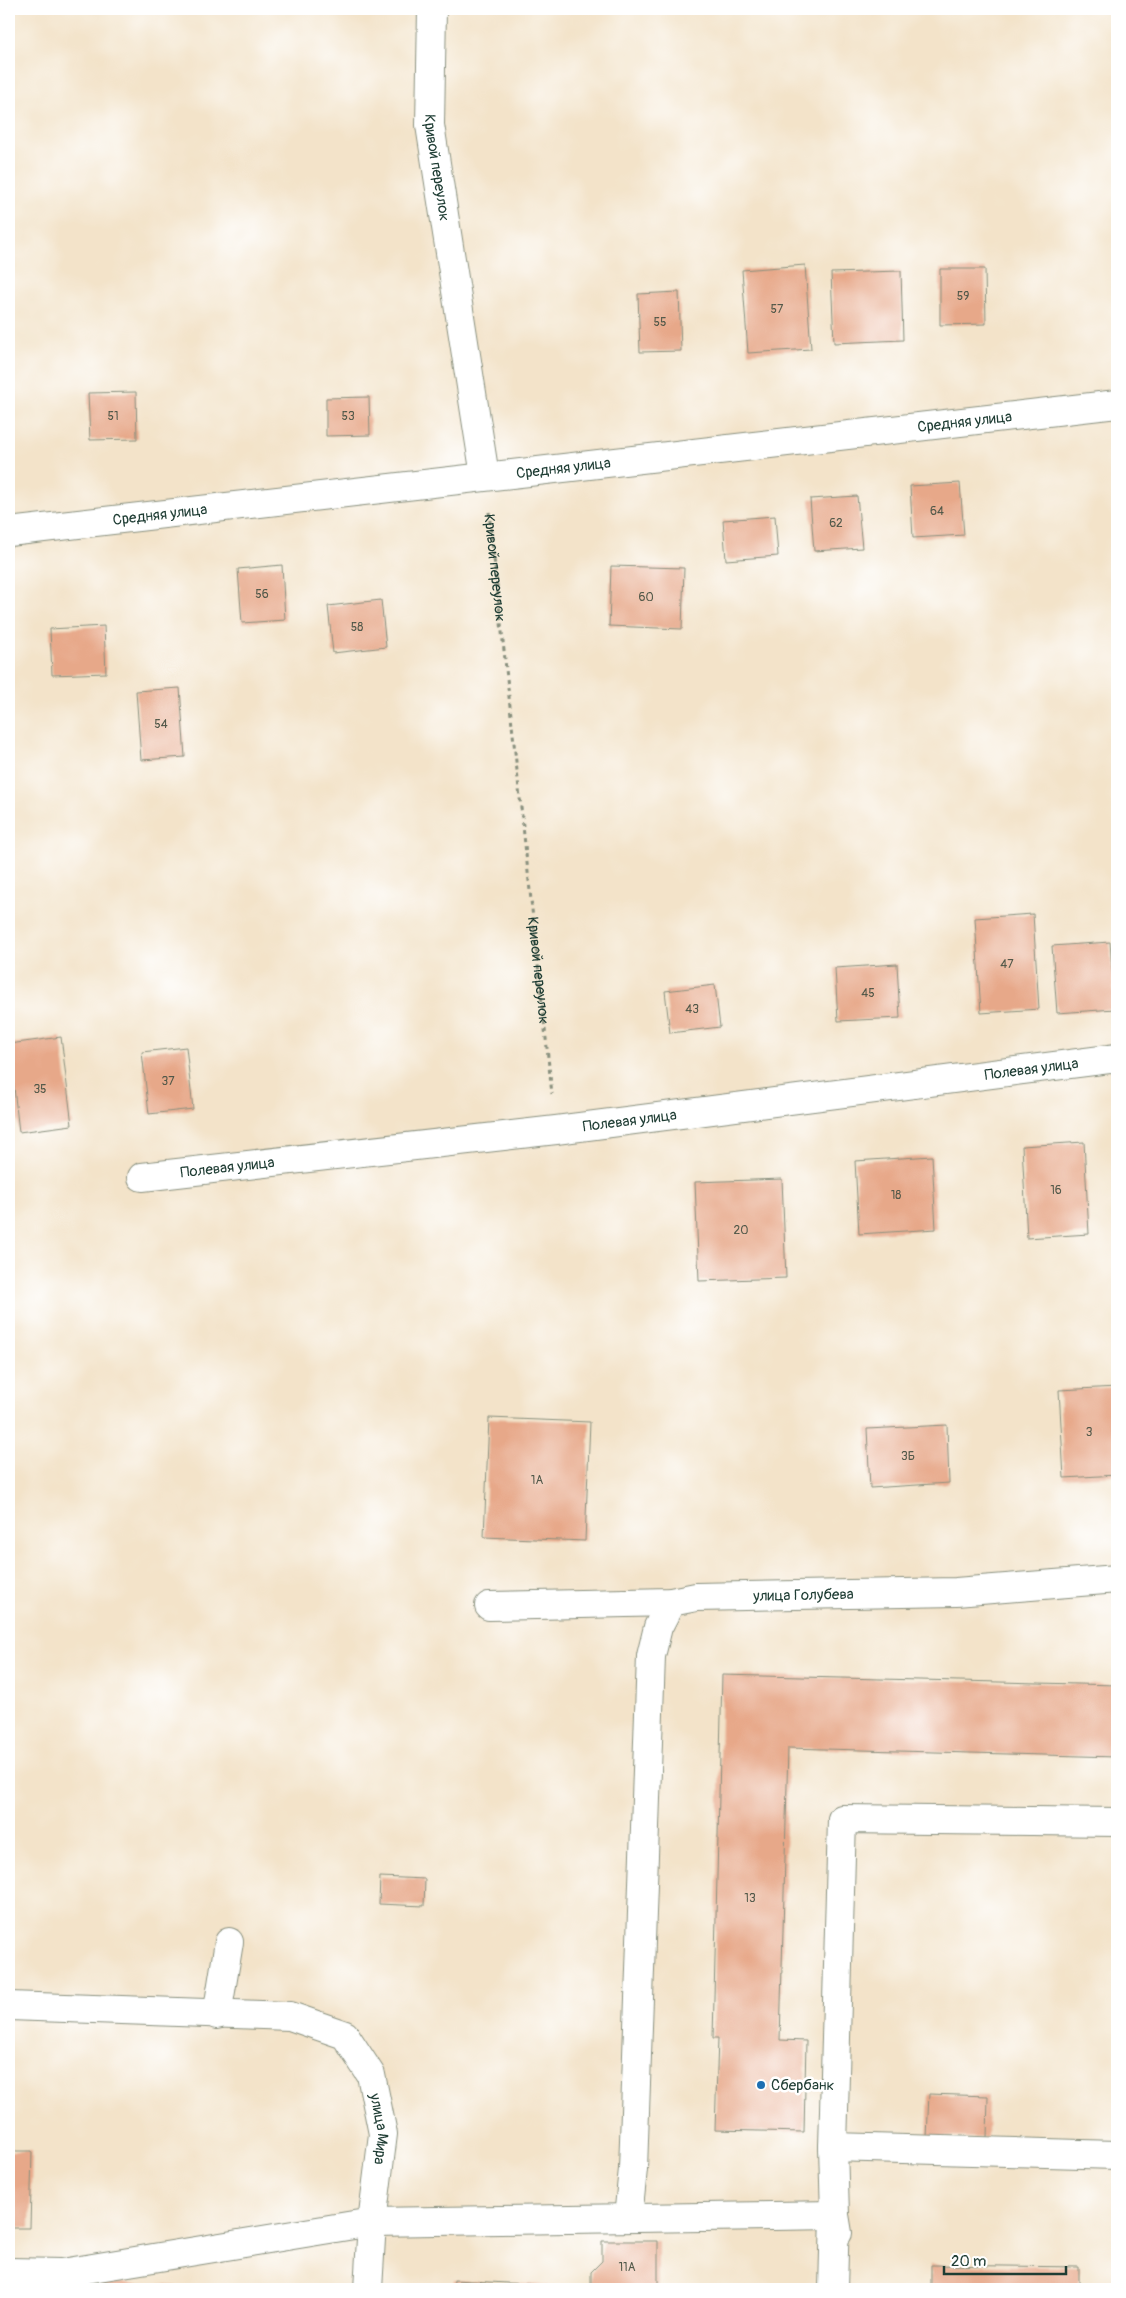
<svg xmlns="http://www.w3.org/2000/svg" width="1126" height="2298" font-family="Pangolin,sans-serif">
<rect width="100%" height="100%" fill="#fff"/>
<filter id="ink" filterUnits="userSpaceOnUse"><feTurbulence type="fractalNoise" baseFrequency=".02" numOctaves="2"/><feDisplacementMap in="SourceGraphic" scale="10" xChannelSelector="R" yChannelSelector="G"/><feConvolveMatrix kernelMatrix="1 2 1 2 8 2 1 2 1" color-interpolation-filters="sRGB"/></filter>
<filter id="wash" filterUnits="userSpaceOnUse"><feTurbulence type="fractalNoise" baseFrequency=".0096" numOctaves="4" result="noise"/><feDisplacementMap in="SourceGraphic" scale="20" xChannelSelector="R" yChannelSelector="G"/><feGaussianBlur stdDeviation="1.12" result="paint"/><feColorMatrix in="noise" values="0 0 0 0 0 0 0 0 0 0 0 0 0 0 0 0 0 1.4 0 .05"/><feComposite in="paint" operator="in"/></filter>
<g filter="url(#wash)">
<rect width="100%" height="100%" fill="#f3e3c9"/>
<g id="blocks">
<path fill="#e7a889" d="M 805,265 L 811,349 L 748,353 L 742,270 Z
M 940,269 L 985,269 L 986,324 L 940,325 Z
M 901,271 L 903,340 L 834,343 L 831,273 Z
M 679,292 L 681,351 L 640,352 L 638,294 Z
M 136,392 L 137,439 L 90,440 L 88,393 Z
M 369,397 L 370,435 L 326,436 L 326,398 Z
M 960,483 L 964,535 L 913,538 L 910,486 Z
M 857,496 L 862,548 L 814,551 L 810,499 Z
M 775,516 L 778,556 L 726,560 L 723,520 Z
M 282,565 L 285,620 L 242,623 L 238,569 Z
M 611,566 L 684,568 L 682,629 L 609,626 Z
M 381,600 L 386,647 L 333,653 L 328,606 Z
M 104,626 L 106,673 L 52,675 L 50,629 Z
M 180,688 L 185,757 L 141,760 L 136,691 Z
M 1033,914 L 1039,1009 L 981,1013 L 975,918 Z
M 1110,942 L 1115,1009 L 1057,1013 L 1052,946 Z
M 897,964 L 900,1018 L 838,1021 L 835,968 Z
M 715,985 L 720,1027 L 670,1033 L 665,991 Z
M 61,1037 L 72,1125 L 19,1132 L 9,1044 Z
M 186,1047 L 193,1109 L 149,1114 L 142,1052 Z
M 1084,1142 L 1089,1234 L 1027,1238 L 1022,1146 Z
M 932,1156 L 936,1229 L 859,1234 L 855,1161 Z
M 782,1179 L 786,1278 L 699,1281 L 695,1182 Z
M 1117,1387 L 1117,1475 L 1064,1478 L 1059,1390 Z
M 489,1418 L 590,1422 L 585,1541 L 484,1537 Z
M 947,1425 L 949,1483 L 870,1488 L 867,1429 Z
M 722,1675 L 1117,1685 L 1117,1757 L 788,1748 L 780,2040 L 806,2041 L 804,2132 L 715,2130 L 718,2038 L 713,2038 Z
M 380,1877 L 425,1879 L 424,1906 L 379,1904 Z
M 929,2094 L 988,2096 L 987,2138 L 927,2137 Z
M 9,2151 L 32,2151 L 30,2228 L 9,2228 Z
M 602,2241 L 658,2241 L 658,2289 L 591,2288 L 591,2272 L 602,2261 Z
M 931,2265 L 1079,2267 L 1079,2289 L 931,2289 Z
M 454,2280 L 560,2286 L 560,2289 L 453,2289 Z
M 100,2282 L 176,2285 L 176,2289 L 100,2289 Z"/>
</g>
</g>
<g filter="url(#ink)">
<use href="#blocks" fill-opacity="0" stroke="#89907e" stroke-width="1"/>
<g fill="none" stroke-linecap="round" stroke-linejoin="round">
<g stroke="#89907e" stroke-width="30">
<g id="minor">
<path id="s2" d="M 432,9 L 430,125 L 485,476"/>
<path id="s3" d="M 9,532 L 1117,404"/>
<path id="s4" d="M 142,1177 L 556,1130 L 1117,1058"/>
<path id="s5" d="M 489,1606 L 671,1602 L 696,1597 L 956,1592 L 1117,1579"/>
<path id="s6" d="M 9,2006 L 290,2016 L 345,2035 L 371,2075 L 383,2134 L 372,2222 L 368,2289"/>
<path d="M 217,2015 L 229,1942"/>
<path d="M 833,2147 L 1117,2155"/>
<path d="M 628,2218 L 633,2169 L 651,1656 L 658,1627 L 671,1602"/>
<path d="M 838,2233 L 835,2215 L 833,2147 L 842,1819 L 1117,1822"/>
<path d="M 9,2272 L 62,2273 L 372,2222 L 835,2215 L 833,2289"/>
</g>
</g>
<path stroke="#89907e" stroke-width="3" stroke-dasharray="4 4" stroke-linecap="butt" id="s1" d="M 489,512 L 552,1094"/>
<use href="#minor" stroke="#fff" stroke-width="28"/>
</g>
</g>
<circle fill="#1f6fb2" stroke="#fff" stroke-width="2" cx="761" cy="2085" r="5"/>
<g text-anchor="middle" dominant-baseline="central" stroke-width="5" stroke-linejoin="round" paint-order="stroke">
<g font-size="12" fill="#515849">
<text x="963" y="296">59</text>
<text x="777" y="309">57</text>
<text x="660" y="322">55</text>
<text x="113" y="416">51</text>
<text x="348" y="416">53</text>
<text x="937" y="511">64</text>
<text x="836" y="523">62</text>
<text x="262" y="594">56</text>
<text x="646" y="597">60</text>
<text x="357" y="627">58</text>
<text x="161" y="724">54</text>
<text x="1007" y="964">47</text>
<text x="868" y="993">45</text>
<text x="692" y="1009">43</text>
<text x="168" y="1081">37</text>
<text x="40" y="1089">35</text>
<text x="1056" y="1190">16</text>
<text x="896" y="1195">18</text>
<text x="741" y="1230">20</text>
<text x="1089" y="1432">3</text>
<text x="908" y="1456">3Б</text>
<text x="537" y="1480">1А</text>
<text x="750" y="1898">13</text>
<text x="627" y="2267">11А</text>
</g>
<g font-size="15" fill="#1f3d34" stroke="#fff">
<text stroke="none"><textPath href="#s2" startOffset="159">Кривой переулок</textPath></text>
<text stroke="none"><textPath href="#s3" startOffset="962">Средняя улица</textPath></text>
<text stroke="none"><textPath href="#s3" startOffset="558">Средняя улица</textPath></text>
<text stroke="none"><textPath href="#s3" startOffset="152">Средняя улица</textPath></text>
<text stroke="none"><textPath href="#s1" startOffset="56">Кривой переулок</textPath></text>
<text stroke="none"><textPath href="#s1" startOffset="461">Кривой переулок</textPath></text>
<text stroke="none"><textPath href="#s4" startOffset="896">Полевая улица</textPath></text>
<text stroke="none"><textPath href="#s4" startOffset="491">Полевая улица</textPath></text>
<text stroke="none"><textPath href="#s4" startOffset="86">Полевая улица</textPath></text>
<text stroke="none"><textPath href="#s5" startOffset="315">улица Голубева</textPath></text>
<text stroke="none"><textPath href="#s6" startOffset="442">улица Мира</textPath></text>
</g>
<g font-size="15" fill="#1f3d34" stroke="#fff" text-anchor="start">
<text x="771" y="2085">Сбербанк</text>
</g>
</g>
<rect width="1126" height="2298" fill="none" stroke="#fff" stroke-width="30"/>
<path d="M944 2266v8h122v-8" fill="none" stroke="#1f3d34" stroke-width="2.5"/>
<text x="951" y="2266" font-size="15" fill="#1f3d34" stroke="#ffffff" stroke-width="4" paint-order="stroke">20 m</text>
</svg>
